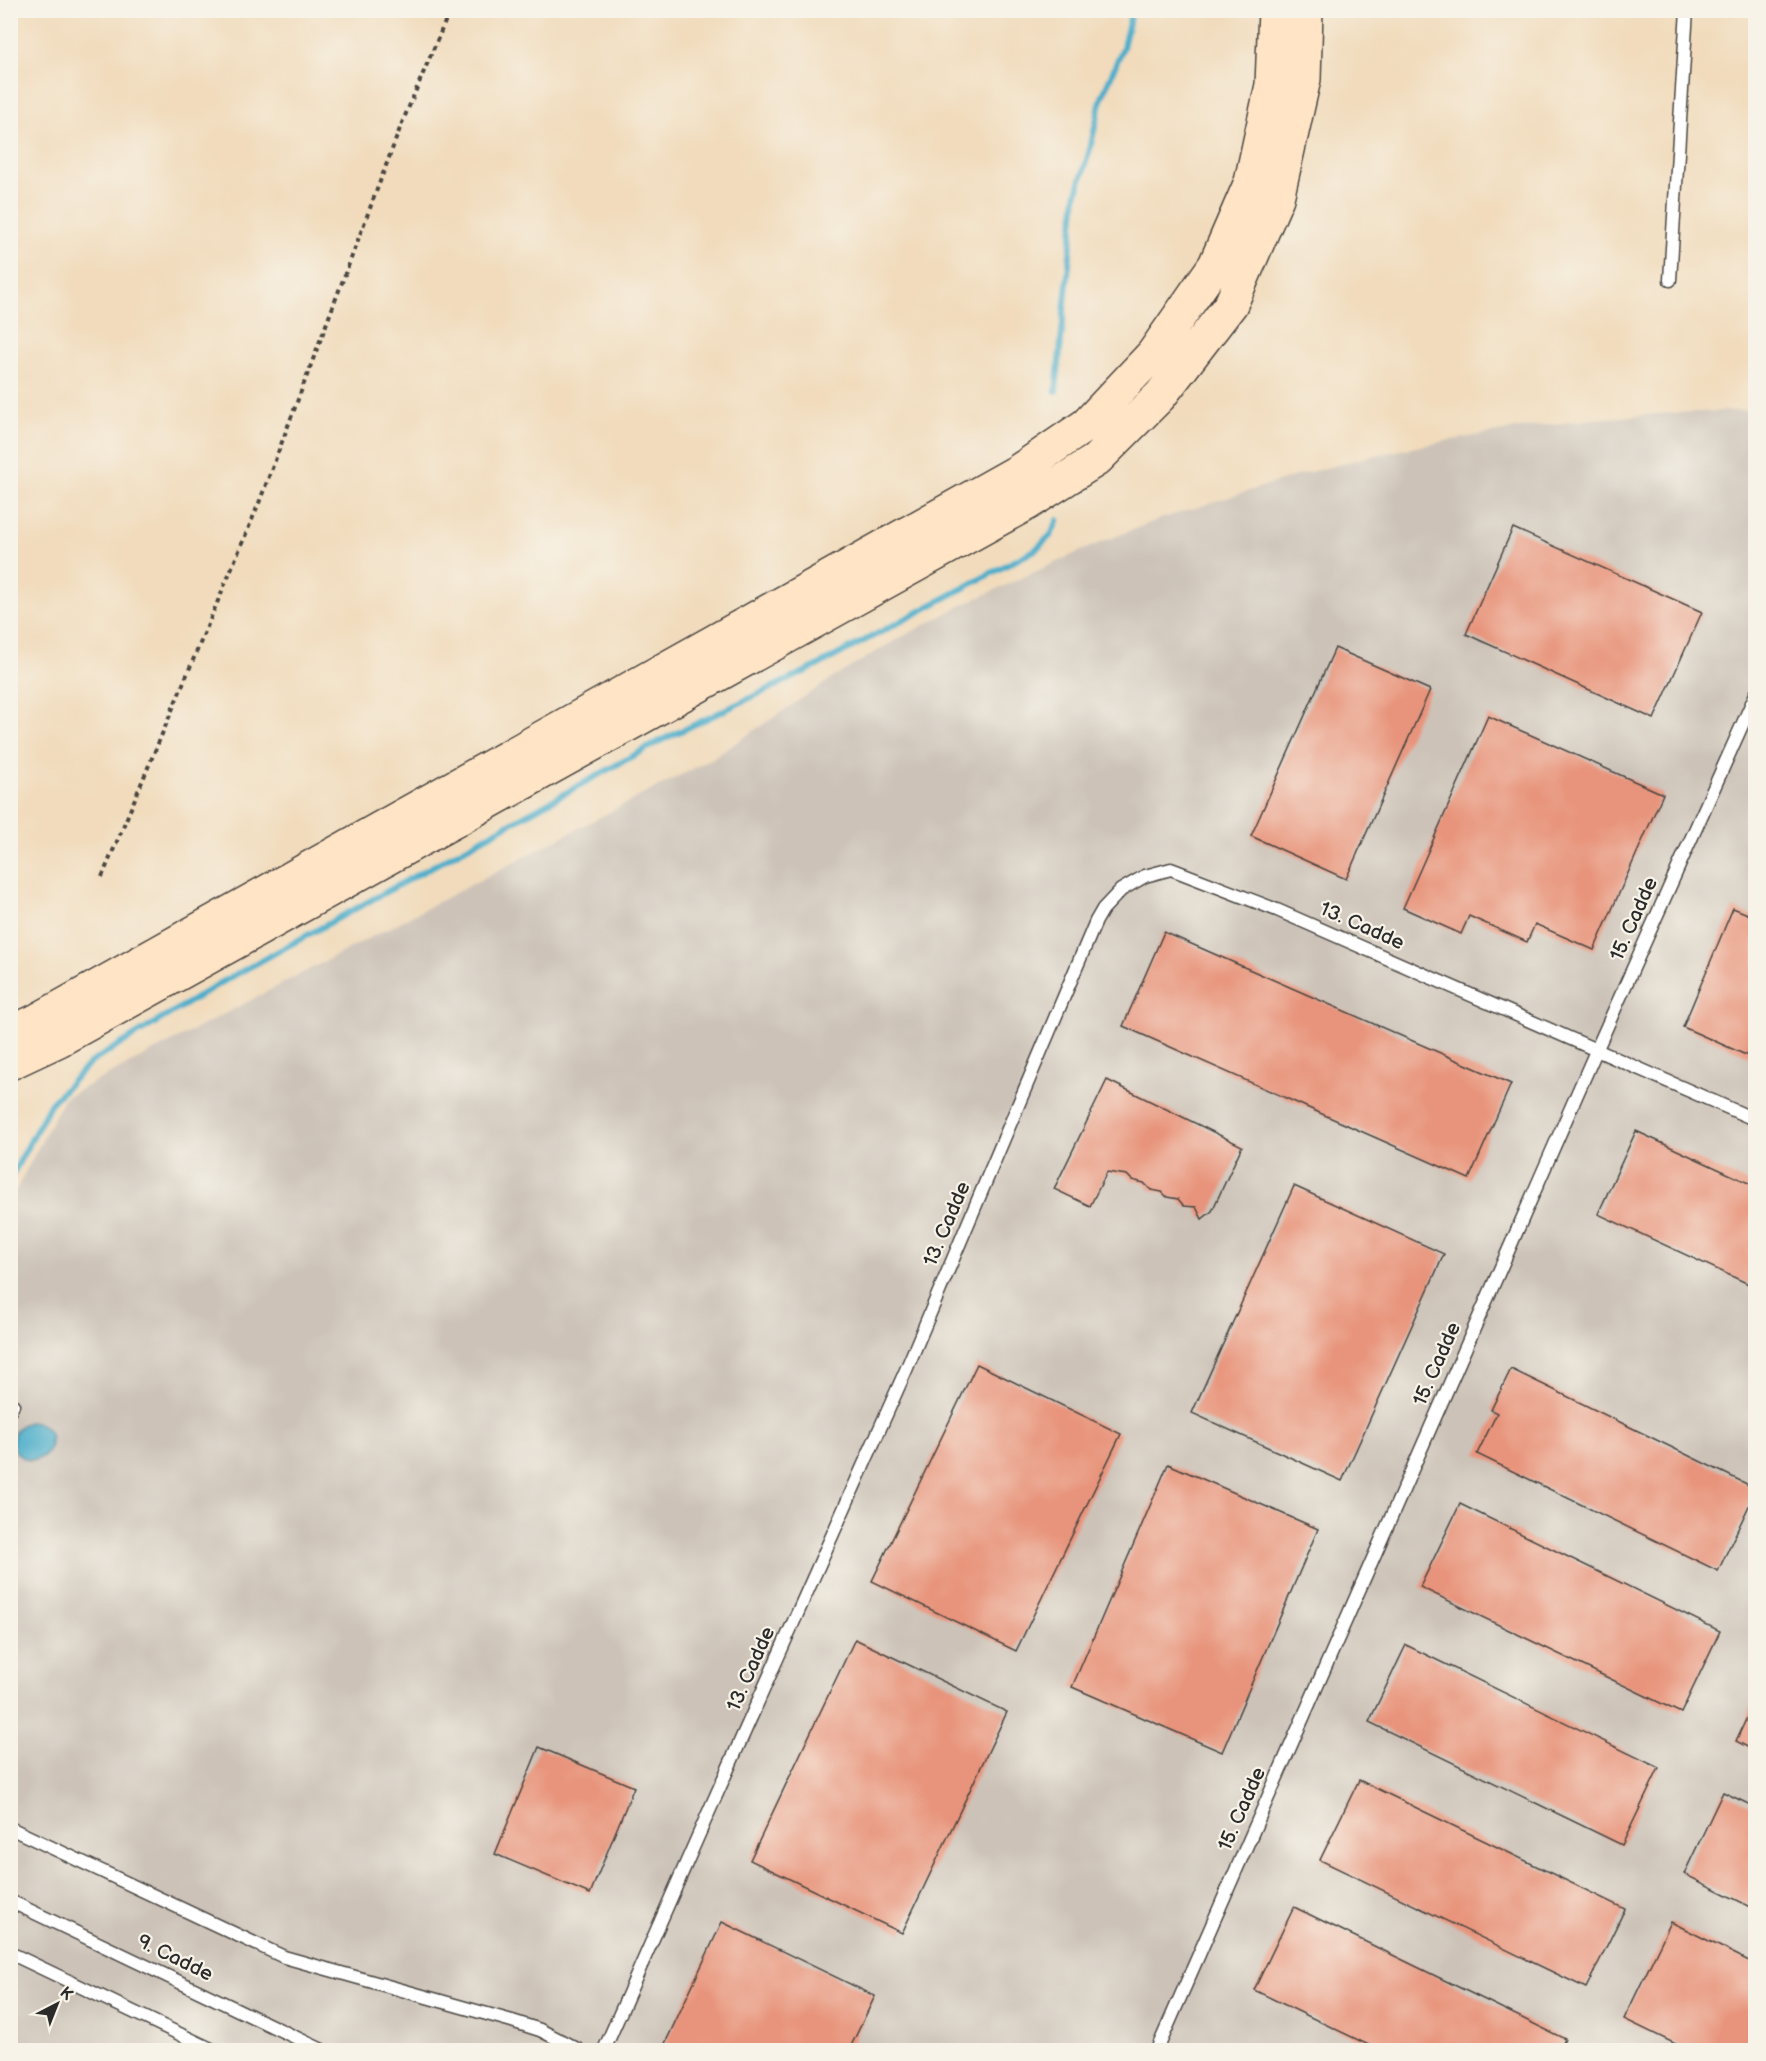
<svg xmlns="http://www.w3.org/2000/svg" width="1766" height="2061" font-family="'Balsamiq Sans',sans-serif">
<rect width="100%" height="100%" fill="#f7f3e8"/>
<filter id="ink" filterUnits="userSpaceOnUse"><feTurbulence type="fractalNoise" baseFrequency=".0167" numOctaves="2"/><feDisplacementMap in="SourceGraphic" scale="12" xChannelSelector="R" yChannelSelector="G"/><feConvolveMatrix kernelMatrix="1 2 1 2 8 2 1 2 1" color-interpolation-filters="sRGB"/></filter>
<filter id="wash" filterUnits="userSpaceOnUse"><feTurbulence type="fractalNoise" baseFrequency=".008" numOctaves="4" result="noise"/><feDisplacementMap in="SourceGraphic" scale="24" xChannelSelector="R" yChannelSelector="G"/><feGaussianBlur stdDeviation="1.35" result="paint"/><feColorMatrix in="noise" values="0 0 0 0 0 0 0 0 0 0 0 0 0 0 0 0 0 1.4 0 .05"/><feComposite in="paint" operator="in"/></filter>
<g filter="url(#wash)">
<rect width="100%" height="100%" fill="#f1dbbc"/>
<path fill="#ccc2b8" d="M 1755,410 L 1755,2050 L 11,2050 L 10,1201 L 64,1098 L 713,758 L 834,677 L 896,640 L 960,606 L 1092,546 L 1160,519 L 1299,475 L 1372,456 L 1446,441 L 1521,428 L 1596,419 L 1671,413 Z"/>
<path fill="#4badca" stroke="#3b6c7a" stroke-width="1.5" d="M13 1441a19 19 0 1 1 38 0a19 19 0 1 1-38 0Z"/>
<g fill="none" stroke-linecap="round" stroke-linejoin="round">
<path stroke="#4badca" stroke-width="6" d="M 1056,391 L 1076,196 L 1090,149 L 1101,100 L 1123,47 L 1132,10
M 10,1179 L 51,1103 L 90,1063 L 217,985 L 660,741 L 815,667 L 1035,550 L 1051,535 L 1058,520"/>
</g>
<g id="blocks">
<path fill="#e8947b" d="M 1513,528 L 1702,612 L 1654,719 L 1466,634 Z
M 1335,648 L 1430,690 L 1346,879 L 1251,836 Z
M 1488,716 L 1663,794 L 1594,950 L 1535,924 L 1527,942 L 1469,916 L 1461,934 L 1403,908 Z
M 1733,908 L 1755,917 L 1755,1059 L 1683,1027 Z
M 1164,932 L 1511,1084 L 1469,1179 L 1123,1026 Z
M 1107,1080 L 1242,1146 L 1212,1211 L 1202,1219 L 1196,1207 L 1184,1206 L 1178,1199 L 1167,1197 L 1162,1192 L 1151,1190 L 1144,1183 L 1132,1180 L 1127,1175 L 1107,1172 L 1090,1206 L 1054,1189 Z
M 1636,1131 L 1755,1186 L 1755,1287 L 1598,1214 Z
M 1294,1186 L 1444,1254 L 1342,1481 L 1192,1413 Z
M 977,1364 L 1121,1434 L 1016,1651 L 872,1581 Z
M 1511,1369 L 1755,1488 L 1755,1493 L 1718,1571 L 1477,1454 L 1497,1413 L 1491,1410 Z
M 1168,1464 L 1318,1529 L 1222,1752 L 1072,1687 Z
M 1460,1504 L 1720,1631 L 1681,1713 L 1420,1587 Z
M 855,1639 L 1007,1712 L 902,1933 L 750,1860 Z
M 1406,1645 L 1659,1768 L 1622,1845 L 1369,1722 Z
M 1755,1700 L 1755,1751 L 1736,1741 Z
M 539,1747 L 634,1787 L 590,1894 L 495,1854 Z
M 1359,1780 L 1625,1909 L 1586,1988 L 1320,1860 Z
M 1723,1792 L 1755,1807 L 1755,1909 L 1684,1874 Z
M 1294,1907 L 1565,2039 L 1559,2050 L 1379,2050 L 1254,1990 Z
M 722,1922 L 875,1996 L 849,2050 L 662,2050 Z
M 1671,1922 L 1755,1964 L 1755,2050 L 1688,2050 L 1624,2019 Z"/>
</g>
</g>
<g filter="url(#ink)">
<use href="#blocks" fill-opacity="0" stroke="#494541" stroke-width="1.5"/>
<g fill="none" stroke-linecap="round" stroke-linejoin="round">
<g stroke="#494541" stroke-width="15">
<path id="lane" d="M 1670,280 L 1687,10
M 10,1411 L 13,1405
M 10,1828 L 284,1957 L 512,2021 L 540,2030 L 579,2050
M 10,1901 L 322,2050
M 10,1953 L 213,2050
M 604,2050 L 710,1809 L 906,1370 L 1096,921 L 1103,909 L 1121,890 L 1145,876 L 1171,869 L 1277,910 L 1756,1120
M 1157,2050 L 1596,1051 L 1756,694"/>
</g>
<g stroke="#494541" stroke-width="36">
<path id="secondary" d="M 10,1033 L 36,1021 L 1017,472 L 1086,425 L 1153,354 L 1215,265 L 1251,182 L 1272,85 L 1275,10
M 10,1063 L 59,1040 L 1028,503 L 1096,460 L 1160,396 L 1231,304 L 1277,198 L 1304,79 L 1306,10"/>
</g>
<path stroke="#494541" stroke-width="4" stroke-dasharray="4.5 4.5" stroke-linecap="butt" d="M 102,877 L 259,503 L 402,123 L 450,10"/>
<use href="#lane" stroke="#fff" stroke-width="12"/>
<use href="#secondary" stroke="#ffe4c6" stroke-width="33"/>
</g>
</g>
<g text-anchor="middle" dominant-baseline="central" stroke-width="4.5" stroke-linejoin="round" paint-order="stroke">
<g font-size="20" fill="#2b2b2b" stroke="#f7f3e8">
<text transform="translate(1634 919) rotate(-66)">15. Cadde</text>
<text transform="translate(1362 926) rotate(24)">13. Cadde</text>
<text transform="translate(947 1224) rotate(-67)">13. Cadde</text>
<text transform="translate(1437 1364) rotate(-66)">15. Cadde</text>
<text transform="translate(751 1669) rotate(-66)">13. Cadde</text>
<text transform="translate(1242 1809) rotate(-66)">15. Cadde</text>
<text transform="translate(175 1958) rotate(26)">9. Cadde</text>
</g>
</g>
<rect width="1766" height="2061" fill="none" stroke="#f7f3e8" stroke-width="36"/>
<g transform="translate(57 2004) rotate(42)" stroke="#f7f3e8" stroke-width="4.5" paint-order="stroke">
<path d="M0-4.5L10 22L0 15L-10 22Z" fill="#2b2b2b"/>
<text y="-9" font-size="16" font-weight="bold" text-anchor="middle" fill="#2b2b2b">K</text>
</g>
</svg>
